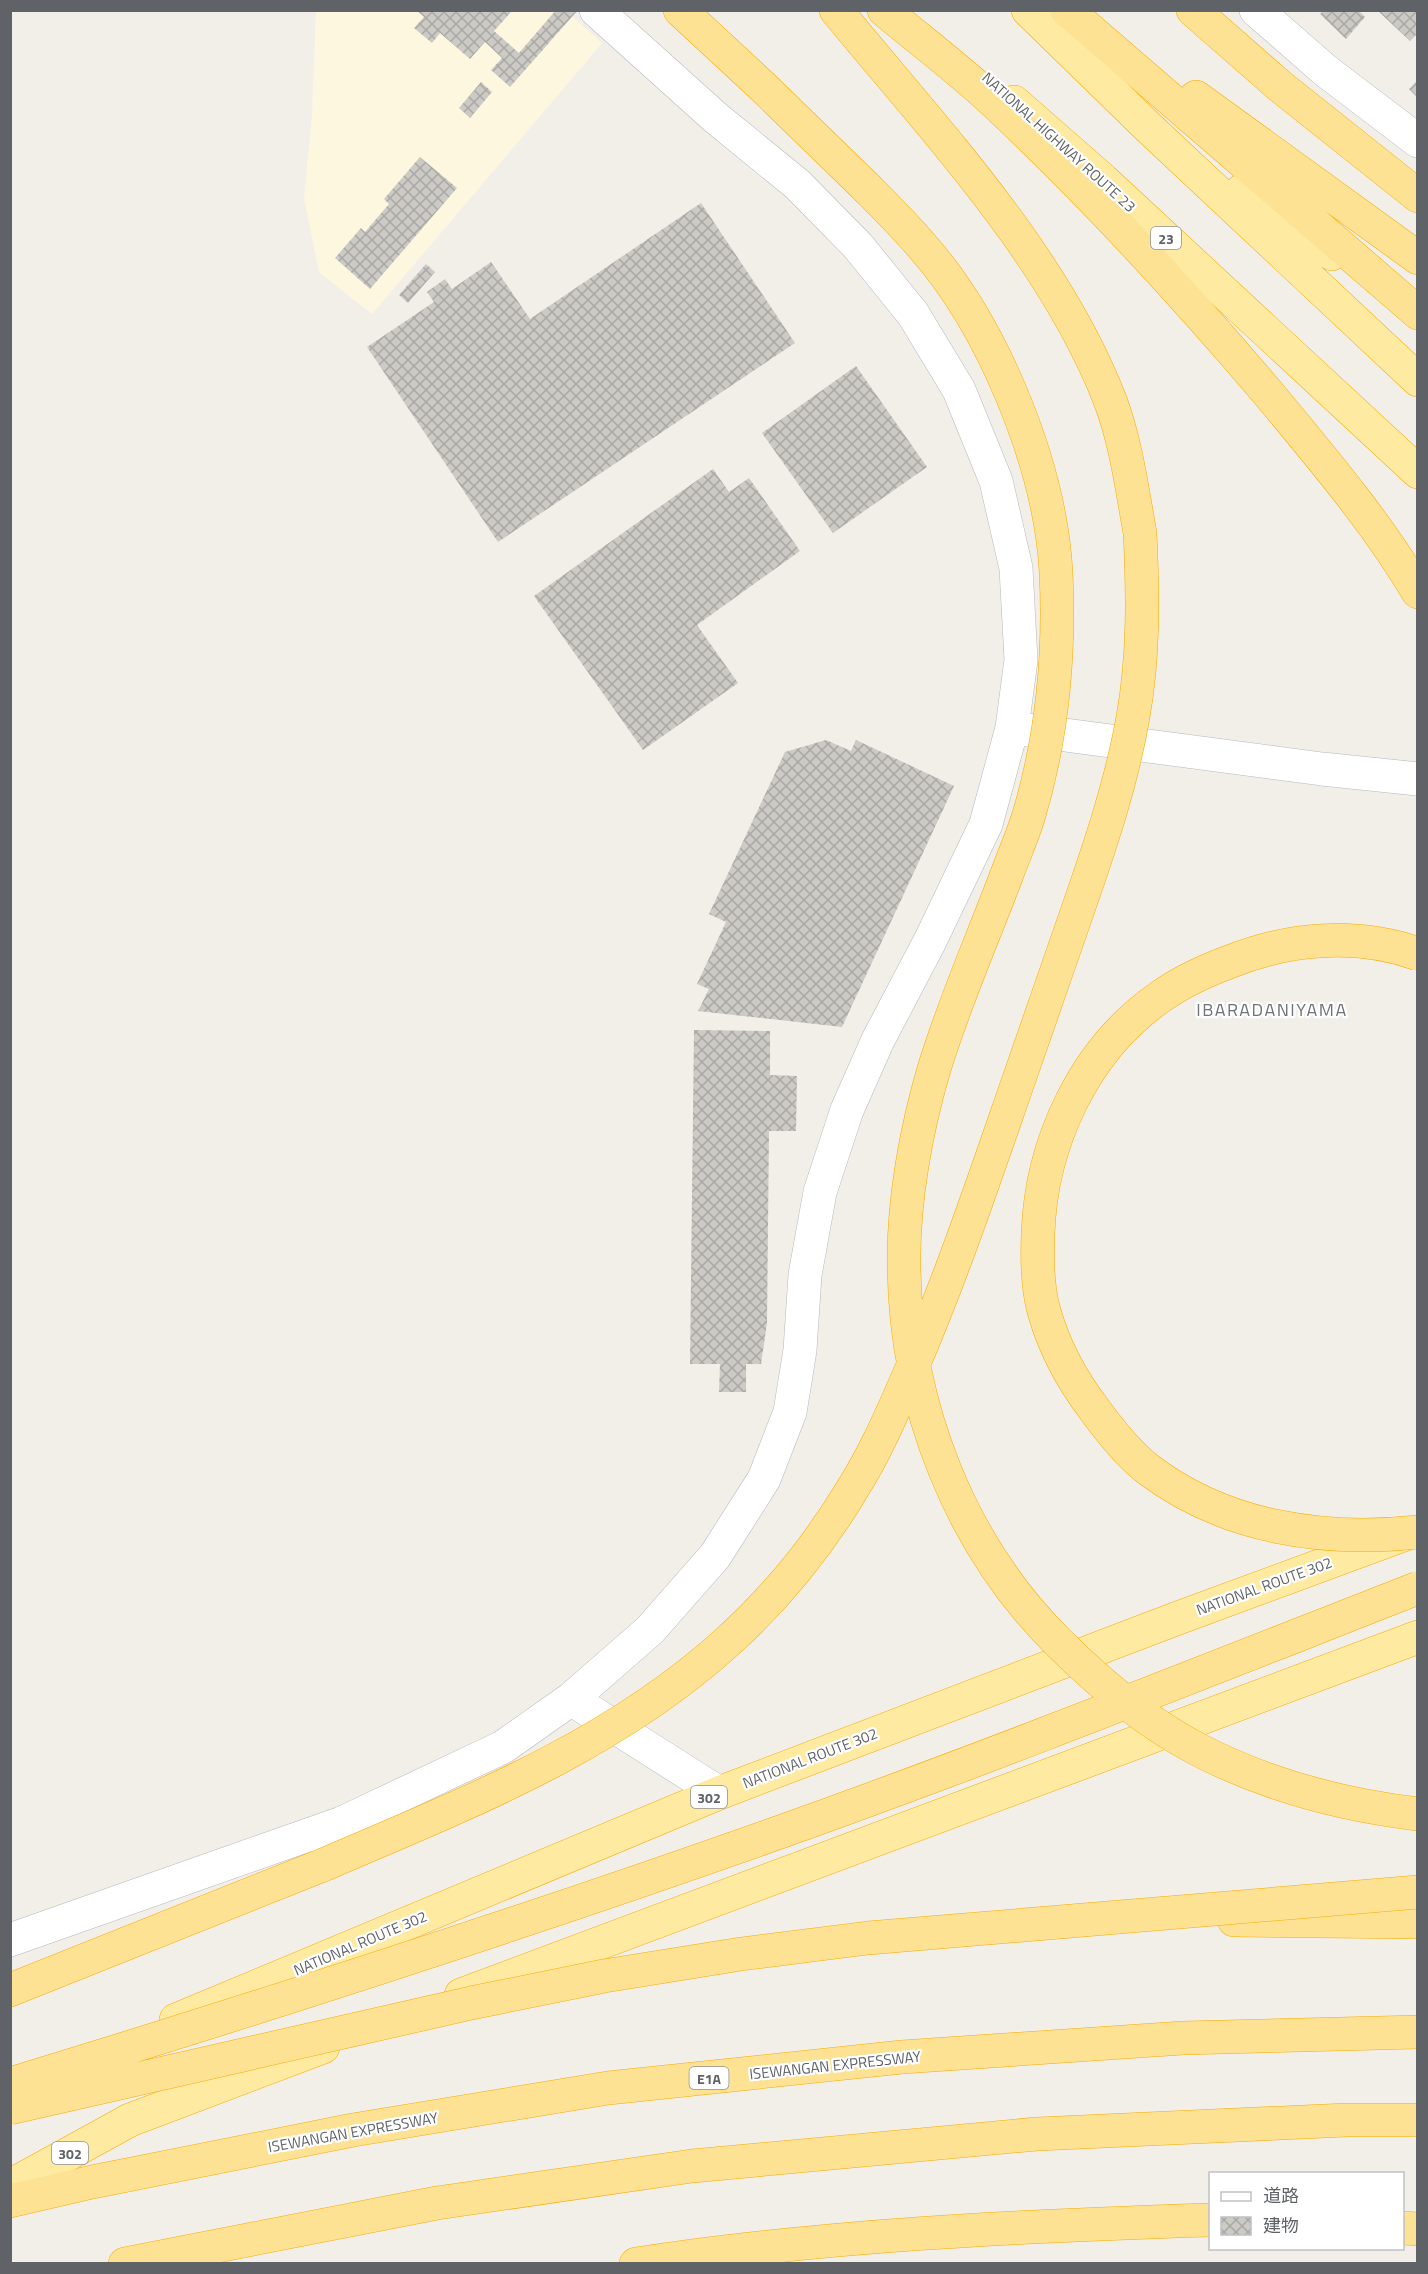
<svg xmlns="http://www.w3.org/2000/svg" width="1428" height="2274" font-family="'Titillium Web','Noto Sans JP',sans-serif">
<defs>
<pattern id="building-cross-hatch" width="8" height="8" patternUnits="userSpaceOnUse" patternTransform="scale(1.5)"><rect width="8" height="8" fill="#cccac5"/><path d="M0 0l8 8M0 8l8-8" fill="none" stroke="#a9a8a4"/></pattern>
</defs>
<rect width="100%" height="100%" fill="#f1efe8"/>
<path fill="#fef7e0" d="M 316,11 L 566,11 L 602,43 L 372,314 L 319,272 L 304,198 L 312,116 Z"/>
<path fill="url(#building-cross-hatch)" d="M 416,10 L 513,10 L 494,31 L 519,53 L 556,10 L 578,10 L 510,87 L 491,70 L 502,58 L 485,42 L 470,59 L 440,33 L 432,43 L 414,28 L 424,17 Z
M 1324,10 L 1358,10 L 1365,17 L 1346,39 L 1320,14 Z
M 1377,10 L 1418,10 L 1418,33 L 1410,41 Z
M 1418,80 L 1418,98 L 1409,89 Z
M 481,82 L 492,92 L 470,118 L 459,108 Z
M 420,157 L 457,188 L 370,289 L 335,258 L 361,228 L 365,232 L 389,204 L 384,199 Z
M 701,203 L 795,343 L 498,542 L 367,347 L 434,302 L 427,292 L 445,279 L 452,289 L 491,262 L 530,319 Z
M 426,264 L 435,272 L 408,303 L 399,295 Z
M 856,366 L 927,467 L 833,533 L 762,433 Z
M 713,469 L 729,492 L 749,478 L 800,551 L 697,625 L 738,683 L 643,750 L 534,596 Z
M 826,740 L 851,751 L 856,740 L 954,786 L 842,1027 L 698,1011 L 709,989 L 697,984 L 726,922 L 709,914 L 785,752 Z
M 694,1030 L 770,1031 L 770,1075 L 797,1076 L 796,1131 L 769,1131 L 767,1323 L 761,1364 L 746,1364 L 746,1392 L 719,1392 L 720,1364 L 690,1364 Z"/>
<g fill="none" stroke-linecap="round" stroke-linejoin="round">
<g stroke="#b5b8bc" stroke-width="34">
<path id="minor" d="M 1256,10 L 1326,71 L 1418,141
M 1020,729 L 1322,769 L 1418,779
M 571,1699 L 719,1793
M 10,1940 L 342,1823 L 503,1747 L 571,1699 L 650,1630 L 715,1556 L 764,1479 L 790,1412 L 800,1350 L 805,1275 L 820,1192 L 847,1110 L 878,1040 L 930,941 L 986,824 L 1012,728 L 1021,660 L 1016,568 L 996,481 L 959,390 L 913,314 L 858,246 L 797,184 L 716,118 L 596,10"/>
</g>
<g stroke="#f9ab00" stroke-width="34">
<path id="trunk" d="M 1028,10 L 1148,127 L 1418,380
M 1014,102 L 1103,180 L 1418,472
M 1241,191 L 1332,254
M 461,1995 L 1418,1637
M 176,2020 L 719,1793 L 1178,1618 L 1403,1535
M 10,2186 L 130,2120 L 323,2047"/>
</g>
<g stroke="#f9ab00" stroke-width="34">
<path id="motorway" d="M 680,10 L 761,85 L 867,188
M 836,10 C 934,130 1053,254 1110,400 C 1126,442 1132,489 1140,533
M 884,10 C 921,41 960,70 995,103 C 1092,194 1182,292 1268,393 C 1320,456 1376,521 1418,592
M 1067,10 L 1418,313
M 1193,10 L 1281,87 L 1418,196
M 1196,97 L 1418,258
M 1234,1920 L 1418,1922
M 10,1990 L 323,1865
M 10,2201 L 92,2182 L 353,2130 L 608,2088 L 902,2057 L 1183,2038 L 1418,2032
M 1402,2228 L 1418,2229
M 125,2264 L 437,2203 L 692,2166 L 1037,2134 L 1347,2120 L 1418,2120
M 636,2264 C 826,2235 1019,2226 1210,2220"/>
</g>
<use href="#minor" stroke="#fff" stroke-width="33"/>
<use href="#trunk" stroke="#feeaa1" stroke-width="33"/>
<use href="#motorway" stroke="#fde293" stroke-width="33"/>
<g stroke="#f9ab00" stroke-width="34" stroke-linecap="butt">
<path id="motorway-bridge" d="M 867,188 C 886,207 905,226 922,246 C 993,326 1050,465 1056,572 C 1060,654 1052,739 1028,818 C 1022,837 1014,855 1007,874 C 983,938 954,1003 934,1069 C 916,1130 903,1202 904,1265 C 905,1403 959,1544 1058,1642 C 1099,1683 1147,1723 1199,1750 C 1267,1785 1343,1805 1418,1814
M 1418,954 C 1357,932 1288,938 1229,962 C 1205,971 1181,982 1160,997 C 1084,1050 1041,1143 1038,1234 C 1037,1259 1037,1287 1044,1311 C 1054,1347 1072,1380 1094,1409 C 1110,1431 1128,1454 1149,1470 C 1226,1528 1324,1542 1418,1532
M 323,1865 C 465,1804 610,1748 726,1643 C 775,1599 819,1545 853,1488 C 877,1450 894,1409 912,1368 C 952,1275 984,1180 1017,1085 C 1036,1029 1056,974 1075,918 C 1098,852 1121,786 1133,717 C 1144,656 1143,594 1140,533
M 10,2084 C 269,2005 526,1922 780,1832 C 994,1756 1206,1671 1418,1588
M 10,2108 L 471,2003 L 604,1976 L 741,1954 L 868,1938 L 1418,1892"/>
</g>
<use href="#motorway-bridge" stroke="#fde293" stroke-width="33"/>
</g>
<g text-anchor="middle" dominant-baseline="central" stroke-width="4.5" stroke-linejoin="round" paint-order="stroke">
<g fill="#fff" stroke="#8f9295" stroke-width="1.5">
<rect x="1151" y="227" width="30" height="22" rx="4.5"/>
<rect x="691" y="1786" width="36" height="22" rx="4.5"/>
<rect x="689.5" y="2067" width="39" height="22" rx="4.5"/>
<rect x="52" y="2142" width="36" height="22" rx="4.5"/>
</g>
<g font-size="14" font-weight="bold" fill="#5f6368">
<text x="1166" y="238">23</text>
<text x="709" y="1797">302</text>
<text x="709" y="2078">E1A</text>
<text x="70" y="2153">302</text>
</g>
<g font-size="15" fill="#5f6368" stroke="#fff">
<text transform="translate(1059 142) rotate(42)">NATIONAL HIGHWAY ROUTE 23</text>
<text transform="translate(1264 1586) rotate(-20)">NATIONAL ROUTE 302</text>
<text transform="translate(810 1758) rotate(-21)">NATIONAL ROUTE 302</text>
<text transform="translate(360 1943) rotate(-23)">NATIONAL ROUTE 302</text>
<text transform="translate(835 2065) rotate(-6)">ISEWANGAN EXPRESSWAY</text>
<text transform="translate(353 2132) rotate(-10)">ISEWANGAN EXPRESSWAY</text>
</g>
<g font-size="18" letter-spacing="1.5" fill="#70757a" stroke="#fff">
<text x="1272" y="1009">IBARADANIYAMA</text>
</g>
</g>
<rect width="1428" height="2274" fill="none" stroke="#5f6368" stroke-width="24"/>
<rect x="1209" y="2172" width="195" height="78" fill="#ffffff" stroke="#bfc1c3" stroke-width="1.5"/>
<rect x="1221" y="2192" width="30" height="9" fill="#ffffff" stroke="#bfc1c3" stroke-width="1.5"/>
<text x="1263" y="2202" font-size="18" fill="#5f6368">道路</text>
<rect x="1221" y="2217" width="30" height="18" fill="url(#building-cross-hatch)" stroke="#bfc1c3" stroke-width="1.5"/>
<text x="1263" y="2232" font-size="18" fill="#5f6368">建物</text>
</svg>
